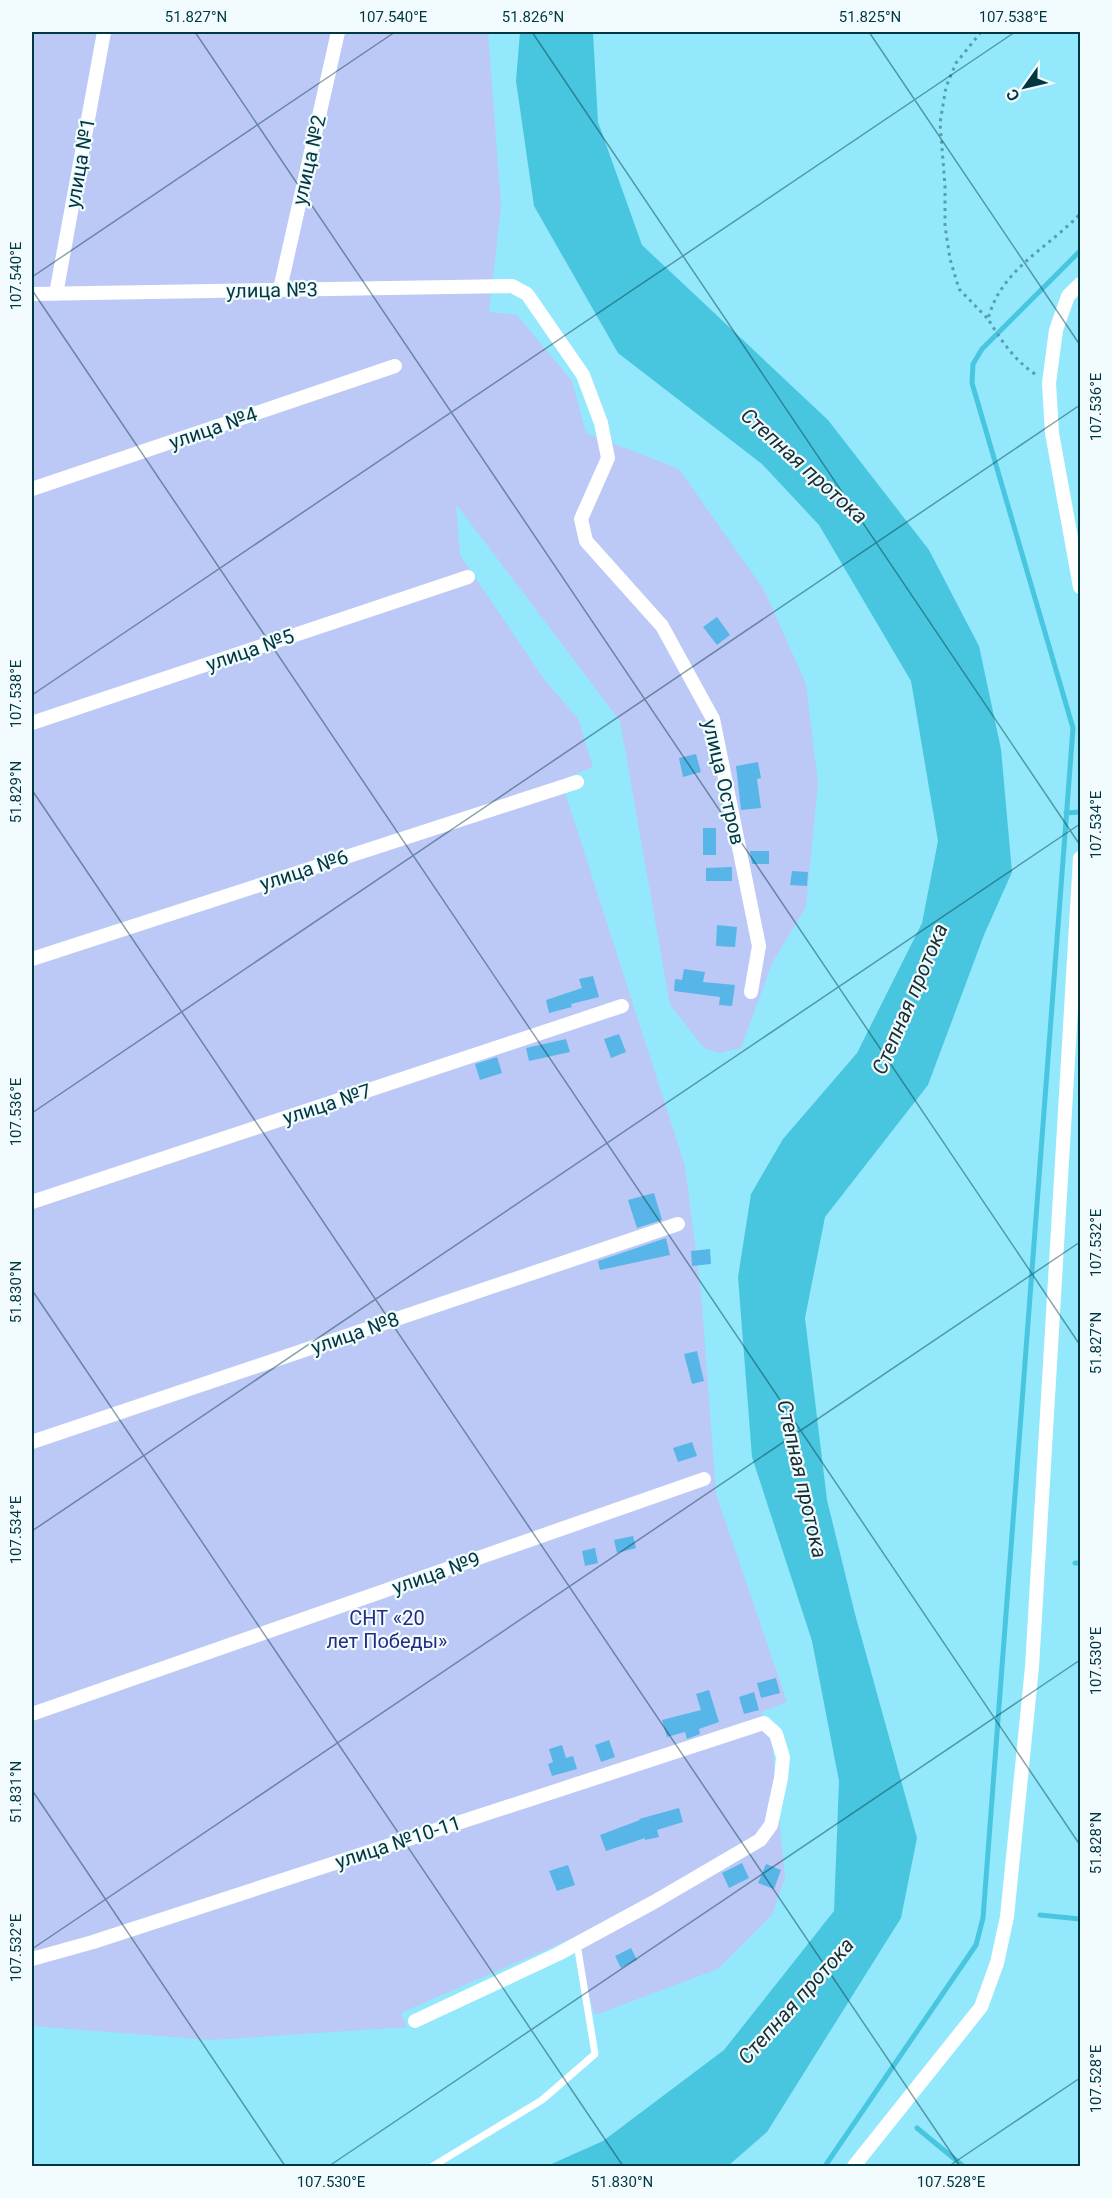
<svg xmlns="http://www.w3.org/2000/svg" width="1112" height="2198" font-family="Roboto,sans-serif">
<rect width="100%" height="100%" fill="#93e8fb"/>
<path fill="#bcc8f6" d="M 32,32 L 488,32 L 501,206 L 489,312 L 517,315 L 572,381 L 586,433 L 679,469 L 764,590 L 806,684 L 818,783 L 806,907 L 772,963 L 741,1048 L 720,1053 L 704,1048 L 670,1005 L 620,721 L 456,504 L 460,555 L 543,678 L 578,719 L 593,767 L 561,780 L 685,1166 L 701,1292 L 716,1494 L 787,1702 L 761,1712 L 771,1733 L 785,1878 L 772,1915 L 718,1969 L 595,2015 L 570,1939 L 401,2013 L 407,2027 L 211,2040 L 32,2026 Z"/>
<path fill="#49c6df" d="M 520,32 L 593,32 L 598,122 L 642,245 L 828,420 L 929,550 L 979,646 L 1001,749 L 1012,872 L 984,935 L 928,1085 L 825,1217 L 805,1318 L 827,1500 L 855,1614 L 917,1838 L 901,1918 L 767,2132 L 728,2166 L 547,2166 L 603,2141 L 724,2050 L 834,1911 L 839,1781 L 812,1641 L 752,1457 L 738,1277 L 751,1194 L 783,1139 L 857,1053 L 922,923 L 938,841 L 911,681 L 819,525 L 762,464 L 618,353 L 534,206 L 516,81 Z"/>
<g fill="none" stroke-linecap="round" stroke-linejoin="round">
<path stroke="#49c6df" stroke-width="5" d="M 1066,813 L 1080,812
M 1075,1563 L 1080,1563
M 1040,1915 L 1080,1919
M 917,2128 L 963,2166
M 825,2166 L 976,1945 L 983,1918 L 1073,728 L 972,383 L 973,364 L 982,349 L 1080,251"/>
</g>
<path fill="#57b6e7" d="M 717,617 L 730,635 L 717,645 L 703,627 Z
M 696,754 L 701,772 L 683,777 L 679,758 Z
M 758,762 L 761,778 L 757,779 L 761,808 L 741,810 L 736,766 Z
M 703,828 L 716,828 L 716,855 L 703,855 Z
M 750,851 L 769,851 L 769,864 L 752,864 Z
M 732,867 L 732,881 L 706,881 L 706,868 Z
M 792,871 L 808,872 L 807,886 L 790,885 Z
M 717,925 L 737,927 L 735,947 L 716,946 Z
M 684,969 L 705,972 L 703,982 L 735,985 L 732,1006 L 719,1005 L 720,997 L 674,991 L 675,979 L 682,980 Z
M 593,976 L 599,997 L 571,1004 L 572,1007 L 549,1013 L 546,1000 L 582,988 L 579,979 Z
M 619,1034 L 626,1052 L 611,1058 L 604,1039 Z
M 566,1039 L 570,1052 L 529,1061 L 526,1048 Z
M 497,1057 L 502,1073 L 480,1080 L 475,1064 Z
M 654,1193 L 662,1220 L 637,1228 L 628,1200 Z
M 666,1238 L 670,1255 L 600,1270 L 598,1261 Z
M 710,1249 L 711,1264 L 692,1266 L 691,1251 Z
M 697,1351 L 704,1381 L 692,1384 L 684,1354 Z
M 692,1442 L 697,1456 L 678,1462 L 673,1448 Z
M 633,1536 L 636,1548 L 617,1553 L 614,1540 Z
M 595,1548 L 598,1563 L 585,1566 L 582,1551 Z
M 776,1678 L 780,1693 L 761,1698 L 757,1683 Z
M 709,1690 L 719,1722 L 699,1729 L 700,1734 L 687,1739 L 685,1732 L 667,1737 L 662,1720 L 701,1710 L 696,1694 Z
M 754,1692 L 759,1710 L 744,1714 L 739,1697 Z
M 609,1740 L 615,1757 L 601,1762 L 595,1745 Z
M 562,1745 L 566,1758 L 573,1756 L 577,1769 L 552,1776 L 548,1764 L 553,1762 L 549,1749 Z
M 679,1808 L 683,1822 L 657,1830 L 659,1837 L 645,1840 L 645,1838 L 606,1851 L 600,1835 L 640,1820 L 639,1819 Z
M 742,1863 L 749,1878 L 729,1888 L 722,1873 Z
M 766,1864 L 781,1870 L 774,1889 L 758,1883 Z
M 568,1865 L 575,1885 L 557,1891 L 549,1871 Z
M 631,1948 L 637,1960 L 621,1968 L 615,1956 Z"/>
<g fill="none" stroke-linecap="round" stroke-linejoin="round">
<path stroke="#569ead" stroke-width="3" stroke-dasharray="3 4.5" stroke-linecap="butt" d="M 981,32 L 956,63 L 946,87 L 940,123 L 945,186 L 945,226 L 950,259 L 959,289 L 988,319
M 1035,374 C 1014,360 1001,340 988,319 C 1001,269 1047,249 1080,214"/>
<path stroke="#fff" stroke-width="7" d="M 433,2166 L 542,2100 L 595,2054 L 577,1944"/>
<path stroke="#fff" stroke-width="14" d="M 1080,284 L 1068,296 L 1056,330 L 1049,383 L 1052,433 L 1080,587
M 280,289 L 338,32
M 32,294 L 512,286 L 527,294 L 583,375 L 601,423 L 608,458 L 581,519 L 586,541 L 662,626 L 713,719 L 759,946 L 751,992
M 56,294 L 104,32
M 32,489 L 395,366
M 32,723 L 468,577
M 32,959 L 577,782
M 32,1202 L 622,1006
M 32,1442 L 678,1224
M 32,1714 L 704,1479
M 32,1959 L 93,1942 L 764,1723 L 776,1734 L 783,1757 L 781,1778 L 771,1825 L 760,1840 L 654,1902 L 558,1954 L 415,2021
M 854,2166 L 981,2007 L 997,1963 L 1007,1917 L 1032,1667 L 1080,858"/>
</g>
<path fill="none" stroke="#013741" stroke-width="1.5" stroke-opacity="0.45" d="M 195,32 L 1080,1345M 532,32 L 1080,845M 869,32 L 1080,345M 32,277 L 395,32M 32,290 L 1080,1845M 32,695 L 1015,32M 32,790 L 960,2166M 32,1113 L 1080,405M 32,1290 L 623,2166M 32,1531 L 1080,824M 32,1790 L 285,2166M 32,1949 L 1080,1242M 329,2166 L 1080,1660M 949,2166 L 1080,2078"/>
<g text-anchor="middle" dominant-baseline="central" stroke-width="4.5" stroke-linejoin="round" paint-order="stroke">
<g font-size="20" fill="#013741" stroke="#f2fcfe">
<text transform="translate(309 160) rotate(-77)">улица №2</text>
<text transform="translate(80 163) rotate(-80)">улица №1</text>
<text transform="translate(272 290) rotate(-1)">улица №3</text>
<text transform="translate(213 428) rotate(-19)">улица №4</text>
<text transform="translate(250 650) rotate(-19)">улица №5</text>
<text transform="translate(724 782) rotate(77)">улица Остров</text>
<text transform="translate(304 870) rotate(-18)">улица №6</text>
<text transform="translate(327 1104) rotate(-18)">улица №7</text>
<text transform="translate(355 1333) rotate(-19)">улица №8</text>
<text transform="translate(436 1573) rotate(-19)">улица №9</text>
<text transform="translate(398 1842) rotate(-18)">улица №10-11</text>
</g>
<g font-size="20" fill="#262b82" stroke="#f2fcfe">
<text x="387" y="1618">СНТ «20<tspan x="387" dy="23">лет Победы»</tspan></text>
</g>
<g font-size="21" font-style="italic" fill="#182e33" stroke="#f2fcfe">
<text transform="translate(804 466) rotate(42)">Степная протока</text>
<text transform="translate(910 999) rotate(-67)">Степная протока</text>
<text transform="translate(802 1479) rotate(77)">Степная протока</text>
<text transform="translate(796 2001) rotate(-48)">Степная протока</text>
</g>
</g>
<rect width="1112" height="2198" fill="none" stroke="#f2fcfe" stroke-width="66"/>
<g transform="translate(1025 87) rotate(236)" stroke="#f2fcfe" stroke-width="4.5" paint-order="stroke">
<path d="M0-4.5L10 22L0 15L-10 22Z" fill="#013741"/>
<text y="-9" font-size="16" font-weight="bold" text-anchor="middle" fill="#013741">С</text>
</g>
<rect x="33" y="33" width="1046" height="2132" fill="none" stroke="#013741" stroke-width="2"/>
<g font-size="15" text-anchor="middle" fill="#013741">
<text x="196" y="22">51.827°N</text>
<text x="393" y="22">107.540°E</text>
<text x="533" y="22">51.826°N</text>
<text x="870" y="22">51.825°N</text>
<text x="1013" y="22">107.538°E</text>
<text transform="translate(16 276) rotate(-90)" y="5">107.540°E</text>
<text transform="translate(1096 407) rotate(-90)" y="5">107.536°E</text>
<text transform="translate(16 694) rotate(-90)" y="5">107.538°E</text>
<text transform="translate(16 792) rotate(-90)" y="5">51.829°N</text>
<text transform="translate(1096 825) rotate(-90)" y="5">107.534°E</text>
<text transform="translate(16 1112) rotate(-90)" y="5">107.536°E</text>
<text transform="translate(1096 1243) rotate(-90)" y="5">107.532°E</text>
<text transform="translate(16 1292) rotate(-90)" y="5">51.830°N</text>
<text transform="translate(1096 1343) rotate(-90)" y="5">51.827°N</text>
<text transform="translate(16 1530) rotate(-90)" y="5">107.534°E</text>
<text transform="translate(1096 1661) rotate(-90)" y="5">107.530°E</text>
<text transform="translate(16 1792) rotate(-90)" y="5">51.831°N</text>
<text transform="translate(1096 1843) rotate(-90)" y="5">51.828°N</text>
<text transform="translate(16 1948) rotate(-90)" y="5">107.532°E</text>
<text transform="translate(1096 2079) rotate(-90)" y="5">107.528°E</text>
<text x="331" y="2187">107.530°E</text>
<text x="622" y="2187">51.830°N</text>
<text x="951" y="2187">107.528°E</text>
</g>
</svg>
